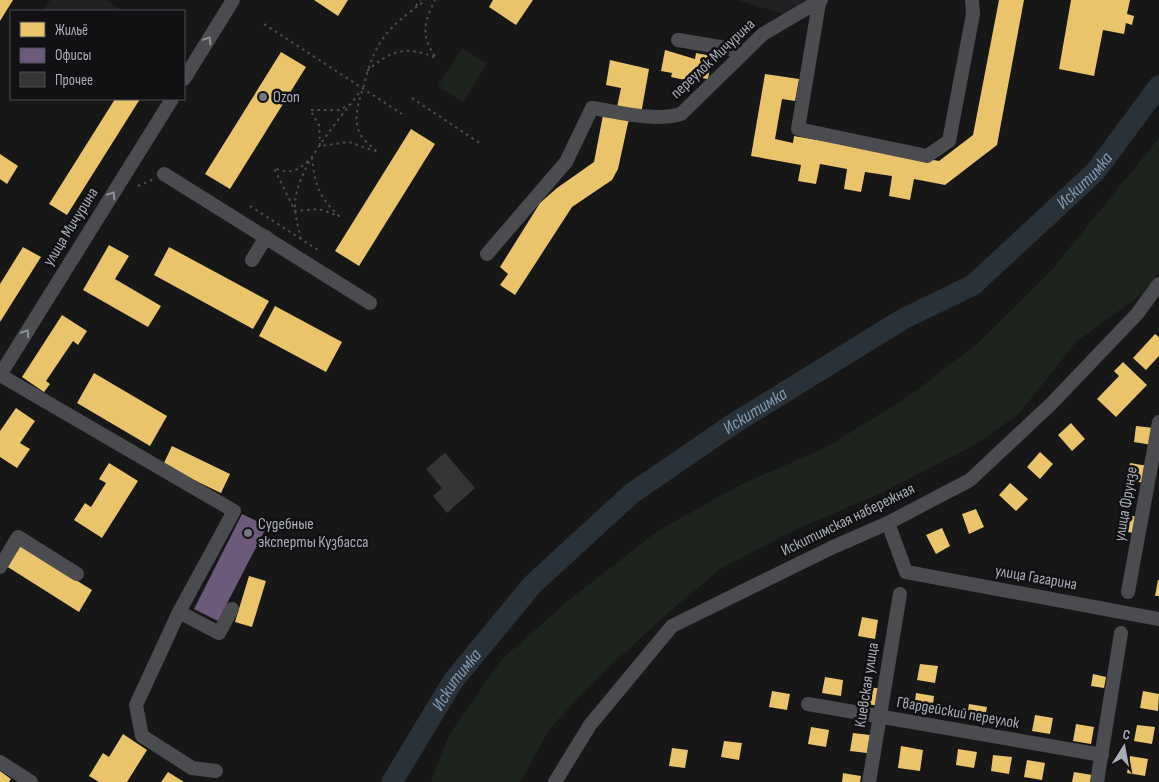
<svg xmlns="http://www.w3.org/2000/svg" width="1159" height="782" font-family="'Sofia Sans Condensed',sans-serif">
<rect width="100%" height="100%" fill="#171717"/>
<path fill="#212123" d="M 50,0 L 106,0 L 123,11 L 43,11 Z
M 738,0 L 806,0 L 786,15 Z"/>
<path fill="#1d241e" d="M 462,48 L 487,64 L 463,102 L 438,86 Z
M 1159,138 L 1159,271 L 1146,291 L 1076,342 L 1018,415 L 973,446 L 877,495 L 799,528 L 720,569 L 662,618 L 602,674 L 550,728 L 520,782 L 431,782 L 449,735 L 502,659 L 569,600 L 659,530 L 742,484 L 827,447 L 909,396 L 976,345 L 1050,272 Z"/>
<path fill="#e9c46a" d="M 0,0 L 13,0 L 0,21 Z
M 314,0 L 348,0 L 338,16 Z
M 493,0 L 533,0 L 516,25 L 489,7 Z
M 999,0 L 1024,0 L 997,145 L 945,185 L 914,179 L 910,200 L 889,196 L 892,176 L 865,172 L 861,192 L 844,189 L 847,169 L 820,164 L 816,184 L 798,181 L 801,165 L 751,156 L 765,74 L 799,79 L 795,101 L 782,99 L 775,139 L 793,143 L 794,136 L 939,161 L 973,135 Z
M 1071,0 L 1130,0 L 1127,14 L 1134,16 L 1132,25 L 1126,23 L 1124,34 L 1103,30 L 1094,76 L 1059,69 Z
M 665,50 L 695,59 L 696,53 L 712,56 L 708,79 L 695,77 L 694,82 L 671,77 L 672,73 L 661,71 Z
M 281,52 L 306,67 L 230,189 L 205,174 Z
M 610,60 L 649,69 L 641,114 L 630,114 L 618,169 L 612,180 L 572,207 L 515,295 L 500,285 L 508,274 L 500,267 L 540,203 L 557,188 L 594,162 L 603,115 L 615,117 L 621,88 L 606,85 Z
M 115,99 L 140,99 L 67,215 L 49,204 Z
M 411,129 L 435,144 L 359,266 L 335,251 Z
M 0,154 L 18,166 L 7,184 L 0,179 Z
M 109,245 L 129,256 L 115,279 L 161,306 L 148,327 L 83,290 Z
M 23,247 L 41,257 L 0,322 L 0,284 Z
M 169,247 L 269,301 L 253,329 L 154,275 Z
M 275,306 L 342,342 L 326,372 L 259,336 Z
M 62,315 L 87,331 L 78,345 L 73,341 L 46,381 L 50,384 L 44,392 L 22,377 Z
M 1155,334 L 1159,337 L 1159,356 L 1146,370 L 1133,358 Z
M 1123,362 L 1147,385 L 1116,417 L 1097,399 L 1119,376 L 1114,371 Z
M 94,373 L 167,416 L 150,446 L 77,403 Z
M 16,408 L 35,421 L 20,443 L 30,449 L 17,468 L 0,457 L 0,431 Z
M 1071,423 L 1085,439 L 1072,451 L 1058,435 Z
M 1136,426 L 1154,428 L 1152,445 L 1134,442 Z
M 172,446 L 230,474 L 221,493 L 163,465 Z
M 1040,452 L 1053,464 L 1040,479 L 1027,467 Z
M 109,463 L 138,481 L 102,538 L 74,520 L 85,503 L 91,507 L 106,483 L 99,479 Z
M 1130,463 L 1148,466 L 1145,483 L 1127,480 Z
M 1010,483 L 1028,499 L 1016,511 L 999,495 Z
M 976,509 L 984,527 L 969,534 L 962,514 Z
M 1120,514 L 1138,517 L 1135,533 L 1117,531 Z
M 942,528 L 950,546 L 936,554 L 926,535 Z
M 16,543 L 92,590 L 79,612 L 3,564 Z
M 249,576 L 266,581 L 252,627 L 235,622 Z
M 1158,580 L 1159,580 L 1159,596 L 1155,596 Z
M 862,617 L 878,620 L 875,639 L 858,636 Z
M 920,664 L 938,666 L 935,683 L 917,680 Z
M 1093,674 L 1106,677 L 1104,688 L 1091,686 Z
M 825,677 L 843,680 L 841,696 L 822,693 Z
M 863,686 L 882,689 L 879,706 L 861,703 Z
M 772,691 L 790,694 L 787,710 L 769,707 Z
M 1143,691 L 1159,694 L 1158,711 L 1140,708 Z
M 916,693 L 934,696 L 932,712 L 914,709 Z
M 969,704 L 987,707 L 984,723 L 966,720 Z
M 1035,715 L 1053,718 L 1050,734 L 1032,731 Z
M 1076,724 L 1094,727 L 1091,744 L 1073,741 Z
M 1137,725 L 1155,727 L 1152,744 L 1134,741 Z
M 811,727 L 829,730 L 826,747 L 808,744 Z
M 853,733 L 870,735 L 867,753 L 850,751 Z
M 123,734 L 147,750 L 127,782 L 99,782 L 89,776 L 103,753 L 109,757 Z
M 724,741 L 742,743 L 739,760 L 721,757 Z
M 901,746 L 923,750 L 920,771 L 898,768 Z
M 672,748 L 688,750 L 685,768 L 669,766 Z
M 958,749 L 977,752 L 974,768 L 956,765 Z
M 993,755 L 1012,757 L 1009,774 L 991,771 Z
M 1130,756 L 1148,759 L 1145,776 L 1127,773 Z
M 1027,760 L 1045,763 L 1042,780 L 1024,777 Z
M 0,771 L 11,779 L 9,782 L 0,782 Z
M 168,772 L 184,782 L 161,782 Z
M 1074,772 L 1092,775 L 1090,782 L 1072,782 Z
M 843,773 L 861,776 L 860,782 L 842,782 Z"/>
<path fill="#6d597a" d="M 242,514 L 267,526 L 218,621 L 194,609 Z"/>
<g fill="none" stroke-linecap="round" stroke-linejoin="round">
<path stroke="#2a3239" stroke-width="21" id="s1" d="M 392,782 L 453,681 L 532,585 L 631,494 L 733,424 L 903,319 L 973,285 L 1095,172 L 1159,86"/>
</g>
<path fill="#353536" d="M 445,453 L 475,488 L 447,513 L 433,496 L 442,488 L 426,469 Z"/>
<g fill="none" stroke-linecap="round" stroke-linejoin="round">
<path stroke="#4d4e52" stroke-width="2" stroke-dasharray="2.5 4" stroke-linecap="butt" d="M 416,6 L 420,0
M 264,24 L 402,114
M 367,71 C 391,50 406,45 436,58 C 421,36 423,24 435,0
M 412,98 L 481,144
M 351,104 L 339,110 L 310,110 L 319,125 L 320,146 L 349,142 L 378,152 C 371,146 361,139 358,129 C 354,115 359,101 363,88 C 376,39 385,30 426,0
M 312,157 C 315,185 318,196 339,216 L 319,209 L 295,211 L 274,168 C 292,175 299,170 312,157 Z
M 138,186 L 154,179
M 250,206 L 318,250
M 301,239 C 298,227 295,216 295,204 C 297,165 339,121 361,90"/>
<path stroke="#4b4c50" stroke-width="14" d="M 819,3 L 798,129 L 927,156 L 949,141 L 973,14 L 972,0
M 678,40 L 744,51
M 184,79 L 233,0
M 164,174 L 370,303
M 487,254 L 566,162 L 592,108 C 620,112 653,122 681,114 L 763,34 L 821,0
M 252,260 L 266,237
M 0,375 L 234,511 L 179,612 L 136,705 L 142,736 L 192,768 L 216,771
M 0,375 L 172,99
M 888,523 L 906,572 L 1159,619
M 0,567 L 18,537 L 77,574
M 1128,592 L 1159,422
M 179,612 L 219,633 L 232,609
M 808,704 L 1102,755
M 0,762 L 31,782
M 555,782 L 590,725 L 672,626 L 831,548 L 888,523 L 970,480 L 1051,404 L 1137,314 L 1159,284
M 869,782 L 900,594
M 1097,782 L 1121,633"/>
</g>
<defs><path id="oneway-chevron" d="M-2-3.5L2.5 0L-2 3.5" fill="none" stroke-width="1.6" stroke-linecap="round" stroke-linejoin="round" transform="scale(1.25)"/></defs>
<g stroke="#8c9099">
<use href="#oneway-chevron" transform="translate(208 40) rotate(-58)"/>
<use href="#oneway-chevron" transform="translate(112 195) rotate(-58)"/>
<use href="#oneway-chevron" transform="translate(26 333) rotate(-58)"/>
</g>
<g fill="#757880" stroke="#111113" stroke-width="2">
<circle cx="263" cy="97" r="5"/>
<circle cx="248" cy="533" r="5"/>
</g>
<g text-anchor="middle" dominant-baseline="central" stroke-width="5" stroke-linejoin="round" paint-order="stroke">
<g font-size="16" fill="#a8adb8" stroke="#111113">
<text transform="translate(713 59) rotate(-43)">переулок Мичурина</text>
<text transform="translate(71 227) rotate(-58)">улица Мичурина</text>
<text transform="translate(1126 504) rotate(-80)">улица Фрунзе</text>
<text transform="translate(848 520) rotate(-26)">Искитимская набережная</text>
<text transform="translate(1036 578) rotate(10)">улица Гагарина</text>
<text transform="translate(867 685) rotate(-81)">Киевская улица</text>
<text transform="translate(958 713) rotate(10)">Гвардейский переулок</text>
</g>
<g font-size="16" fill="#a8adb8" stroke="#111113" text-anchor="start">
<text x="273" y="97">Ozon</text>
<text x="258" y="524">Судебные<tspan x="258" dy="18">эксперты Кузбасса</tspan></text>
</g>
<g font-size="18" font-style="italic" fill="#7f9bb3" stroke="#111113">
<text stroke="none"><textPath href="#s1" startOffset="931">Искитимка</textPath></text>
<text stroke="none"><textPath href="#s1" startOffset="526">Искитимка</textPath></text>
<text stroke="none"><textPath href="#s1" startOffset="121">Искитимка</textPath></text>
</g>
</g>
<rect x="10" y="10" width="175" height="90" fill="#111113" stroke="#4d4f55"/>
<rect x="20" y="22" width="25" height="15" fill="#e9c46a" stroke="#4d4f55"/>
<text x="55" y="35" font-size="15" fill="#a8adb8">Жильё</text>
<rect x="20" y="48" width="25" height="15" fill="#6d597a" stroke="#4d4f55"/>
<text x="55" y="60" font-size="15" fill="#a8adb8">Офисы</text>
<rect x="20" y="72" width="25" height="15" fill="#353536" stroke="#4d4f55"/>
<text x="55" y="85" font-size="15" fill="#a8adb8">Прочее</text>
<g transform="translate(1124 747) rotate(11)" stroke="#111113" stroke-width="4" paint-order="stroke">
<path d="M0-4L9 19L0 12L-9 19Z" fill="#a8adb8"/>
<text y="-8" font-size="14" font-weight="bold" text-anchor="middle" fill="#a8adb8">С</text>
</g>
</svg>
